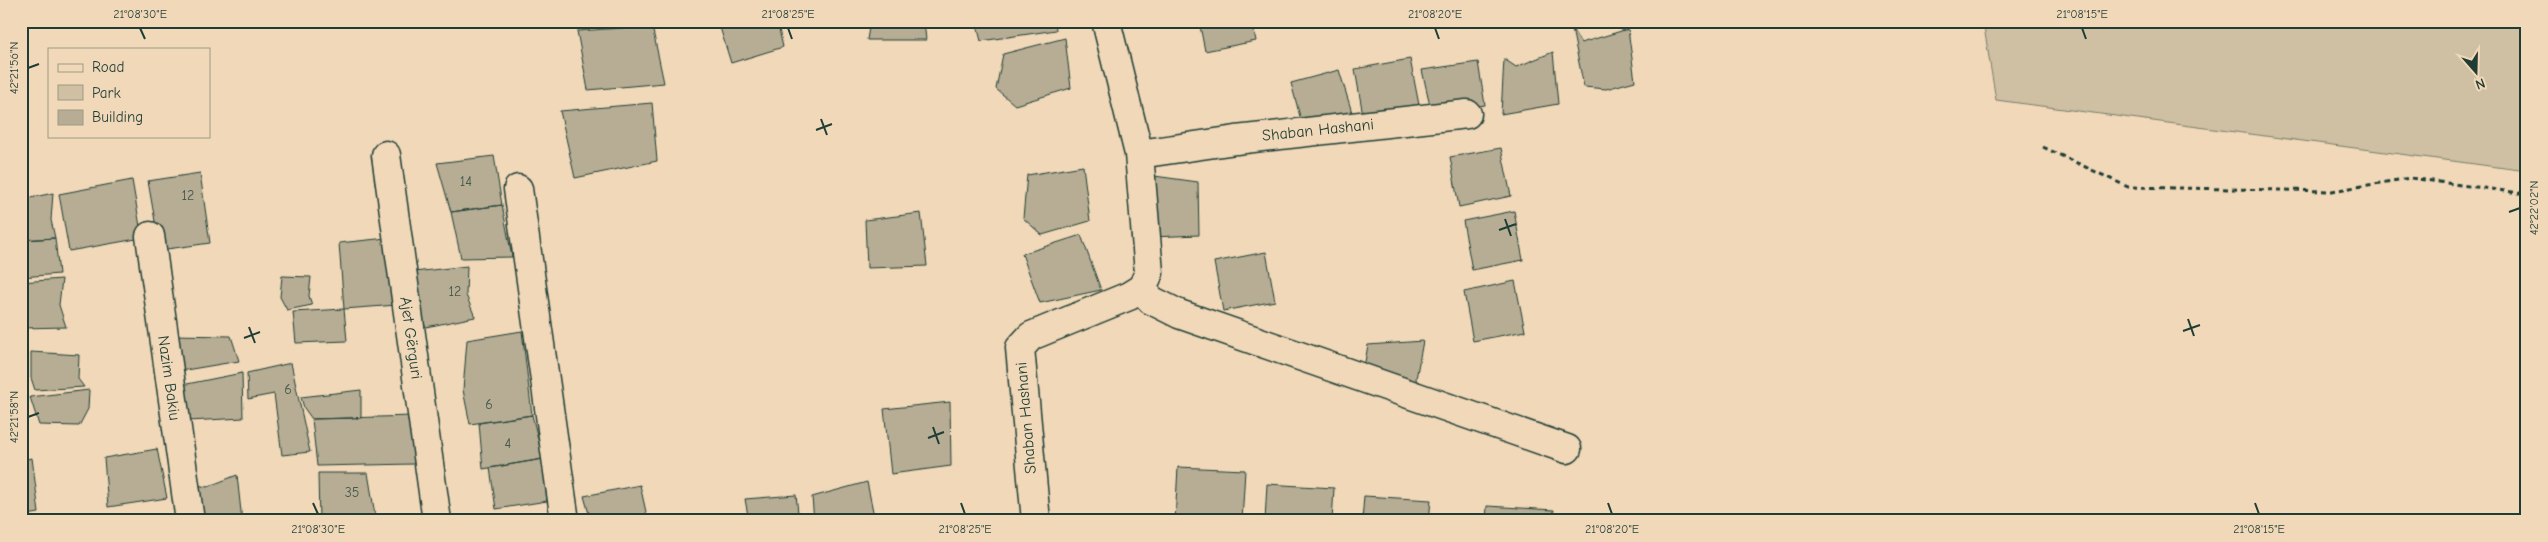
<svg xmlns="http://www.w3.org/2000/svg" width="2548" height="542" font-family="'Comic Neue',sans-serif">
<rect width="100%" height="100%" fill="#f1d8b9"/>
<filter id="ink" filterUnits="userSpaceOnUse"><feTurbulence type="fractalNoise" baseFrequency=".02" numOctaves="2"/><feDisplacementMap in="SourceGraphic" scale="10" xChannelSelector="R" yChannelSelector="G"/><feConvolveMatrix kernelMatrix="1 2 1 2 8 2 1 2 1" color-interpolation-filters="sRGB"/></filter>
<g filter="url(#ink)">
<path fill="#cfbfa3" stroke="#777e6c" d="M 1983,21 L 2527,21 L 2527,171 L 1996,100 Z"/>
<path fill="#b6ad94" stroke="#1f3d34" d="M 718,21 L 777,21 L 783,47 L 731,63 Z
M 870,21 L 924,21 L 926,40 L 867,40 Z
M 976,21 L 1055,21 L 1056,30 L 981,41 Z
M 1199,21 L 1252,21 L 1256,41 L 1205,51 Z
M 652,26 L 664,83 L 588,90 L 577,31 Z
M 1572,29 L 1581,43 L 1628,29 L 1635,81 L 1606,89 L 1584,87 Z
M 1065,38 L 1071,88 L 1015,105 L 996,89 L 1003,54 Z
M 1553,52 L 1558,104 L 1501,114 L 1504,59 L 1516,67 Z
M 1410,59 L 1420,110 L 1364,121 L 1355,69 Z
M 1478,62 L 1485,105 L 1432,114 L 1422,70 Z
M 1339,70 L 1354,119 L 1302,124 L 1291,83 Z
M 652,103 L 657,161 L 575,178 L 560,111 Z
M 1501,148 L 1511,196 L 1459,207 L 1450,157 Z
M 494,156 L 502,205 L 451,212 L 437,163 Z
M 1083,166 L 1090,221 L 1042,235 L 1023,218 L 1027,175 Z
M 200,173 L 210,243 L 160,250 L 148,181 Z
M 1147,175 L 1198,182 L 1199,235 L 1152,237 Z
M 132,180 L 142,238 L 69,251 L 59,194 Z
M 53,193 L 51,220 L 55,238 L 21,240 L 21,200 Z
M 502,205 L 512,257 L 461,258 L 451,212 Z
M 1514,211 L 1523,260 L 1472,270 L 1463,221 Z
M 921,213 L 927,266 L 867,268 L 865,220 Z
M 1081,235 L 1101,290 L 1040,303 L 1022,254 Z
M 55,238 L 59,274 L 21,277 L 21,240 Z
M 387,238 L 397,305 L 344,309 L 339,243 Z
M 1266,252 L 1275,301 L 1223,311 L 1214,262 Z
M 467,266 L 466,295 L 475,317 L 426,327 L 414,307 L 414,272 Z
M 282,276 L 311,277 L 309,296 L 312,305 L 287,310 L 280,297 Z
M 62,279 L 59,305 L 66,327 L 22,328 L 21,282 Z
M 1515,281 L 1525,331 L 1473,341 L 1464,292 Z
M 344,309 L 347,341 L 296,343 L 293,312 Z
M 522,331 L 532,415 L 470,424 L 463,390 L 467,340 Z
M 172,335 L 231,336 L 239,361 L 174,372 Z
M 1423,341 L 1416,379 L 1421,392 L 1363,373 L 1368,345 Z
M 31,352 L 79,355 L 78,379 L 84,387 L 35,390 L 31,378 Z
M 291,363 L 310,452 L 282,455 L 274,394 L 248,399 L 247,373 Z
M 242,373 L 243,418 L 189,421 L 177,386 Z
M 89,390 L 88,409 L 79,426 L 39,425 L 30,397 Z
M 361,390 L 361,418 L 312,419 L 304,408 L 301,397 Z
M 950,402 L 951,466 L 891,474 L 884,409 Z
M 532,415 L 543,459 L 483,469 L 479,423 Z
M 412,416 L 414,464 L 317,466 L 312,419 Z
M 157,449 L 167,498 L 108,507 L 104,458 Z
M 32,458 L 39,513 L 21,516 L 21,460 Z
M 543,459 L 547,501 L 496,509 L 490,468 Z
M 1178,467 L 1245,470 L 1242,521 L 1175,521 Z
M 318,473 L 368,473 L 376,521 L 319,521 Z
M 237,475 L 242,521 L 195,521 L 188,483 L 207,487 Z
M 867,482 L 875,521 L 814,521 L 812,497 Z
M 1267,484 L 1334,488 L 1332,521 L 1265,521 Z
M 640,485 L 648,521 L 591,521 L 584,496 Z
M 796,495 L 799,521 L 749,521 L 745,499 Z
M 1364,496 L 1431,500 L 1429,521 L 1362,521 Z
M 1487,506 L 1554,510 L 1553,521 L 1486,521 Z"/>
<g fill="none" stroke-linecap="round" stroke-linejoin="round">
<g stroke="#1f3d34" stroke-width="31">
<path id="minor" d="M 1139,154 L 1236,140 L 1467,114
M 386,155 L 437,521
M 518,189 L 565,521
M 150,236 L 190,521
M 1142,288 L 1151,300 L 1179,314 L 1567,449
M 1036,521 L 1020,348 L 1031,336 L 1129,296 L 1142,288 L 1149,273 L 1139,154 L 1106,21"/>
</g>
<path stroke="#1f3d34" stroke-width="3" stroke-dasharray="5 4" stroke-linecap="butt" d="M 2043,147 L 2128,187 L 2332,191 L 2410,178 L 2527,194"/>
<use href="#minor" stroke="#f1d8b9" stroke-width="28"/>
</g>
</g>
<path fill="none" stroke="#1f3d34" stroke-width="2" d="M 140,28 L 145,39M 788,28 L 792,39M 1435,28 L 1439,39M 2082,28 L 2086,39M 28,68 L 39,64M 821,119 L 827,135M 816,130 L 832,124M 2509,212 L 2520,208M 1505,219 L 1511,236M 1499,230 L 1516,224M 2188,319 L 2194,336M 249,327 L 255,343M 2183,331 L 2200,325M 244,338 L 260,332M 28,417 L 39,413M 933,427 L 939,444M 928,438 L 944,432M 313,503 L 318,514M 961,503 L 965,514M 1608,503 L 1612,514M 2255,503 L 2259,514"/>
<g text-anchor="middle" dominant-baseline="central" stroke-width="4.5" stroke-linejoin="round" paint-order="stroke">
<g font-size="14" fill="#45594c">
<text x="466" y="181">14</text>
<text x="188" y="195">12</text>
<text x="455" y="291">12</text>
<text x="288" y="389">6</text>
<text x="489" y="404">6</text>
<text x="508" y="443">4</text>
<text x="352" y="492">35</text>
</g>
<g font-size="16" fill="#1f3d34" stroke="#f1d8b9">
<text transform="translate(1318 130) rotate(-6)">Shaban Hashani</text>
<text transform="translate(411 338) rotate(82)">Ajet Gërguri</text>
<text transform="translate(169 378) rotate(82)">Nazim Bakiu</text>
<text transform="translate(1026 418) rotate(-95)">Shaban Hashani</text>
</g>
</g>
<rect width="2548" height="542" fill="none" stroke="#f1d8b9" stroke-width="55"/>
<rect x="48" y="48" width="162" height="90" fill="#f1d8b9" stroke="#9d9a84"/>
<rect x="58" y="64" width="25" height="8" fill="#f1d8b9" stroke="#9d9a84"/>
<text x="92" y="72" font-size="15" fill="#1f3d34">Road</text>
<rect x="58" y="85" width="25" height="15" fill="#cfbfa3" stroke="#9d9a84"/>
<text x="92" y="98" font-size="15" fill="#1f3d34">Park</text>
<rect x="58" y="110" width="25" height="15" fill="#b6ad94" stroke="#9d9a84"/>
<text x="92" y="122" font-size="15" fill="#1f3d34">Building</text>
<g transform="translate(2476 72) rotate(160)" stroke="#f1d8b9" stroke-width="4" paint-order="stroke">
<path d="M0-4L9 19L0 12L-9 19Z" fill="#1f3d34"/>
<text y="-8" font-size="14" font-weight="bold" text-anchor="middle" fill="#1f3d34">N</text>
</g>
<rect x="28" y="28" width="2492" height="486" fill="none" stroke="#1f3d34" stroke-width="2"/>
<g font-size="12" text-anchor="middle" fill="#1f3d34">
<text x="140" y="18">21°08'30"E</text>
<text x="788" y="18">21°08'25"E</text>
<text x="1435" y="18">21°08'20"E</text>
<text x="2082" y="18">21°08'15"E</text>
<text transform="translate(14 68) rotate(-90)" y="4">42°21'56"N</text>
<text transform="translate(2534 208) rotate(-90)" y="4">42°22'02"N</text>
<text transform="translate(14 417) rotate(-90)" y="4">42°21'58"N</text>
<text x="318" y="533">21°08'30"E</text>
<text x="965" y="533">21°08'25"E</text>
<text x="1612" y="533">21°08'20"E</text>
<text x="2259" y="533">21°08'15"E</text>
</g>
</svg>
